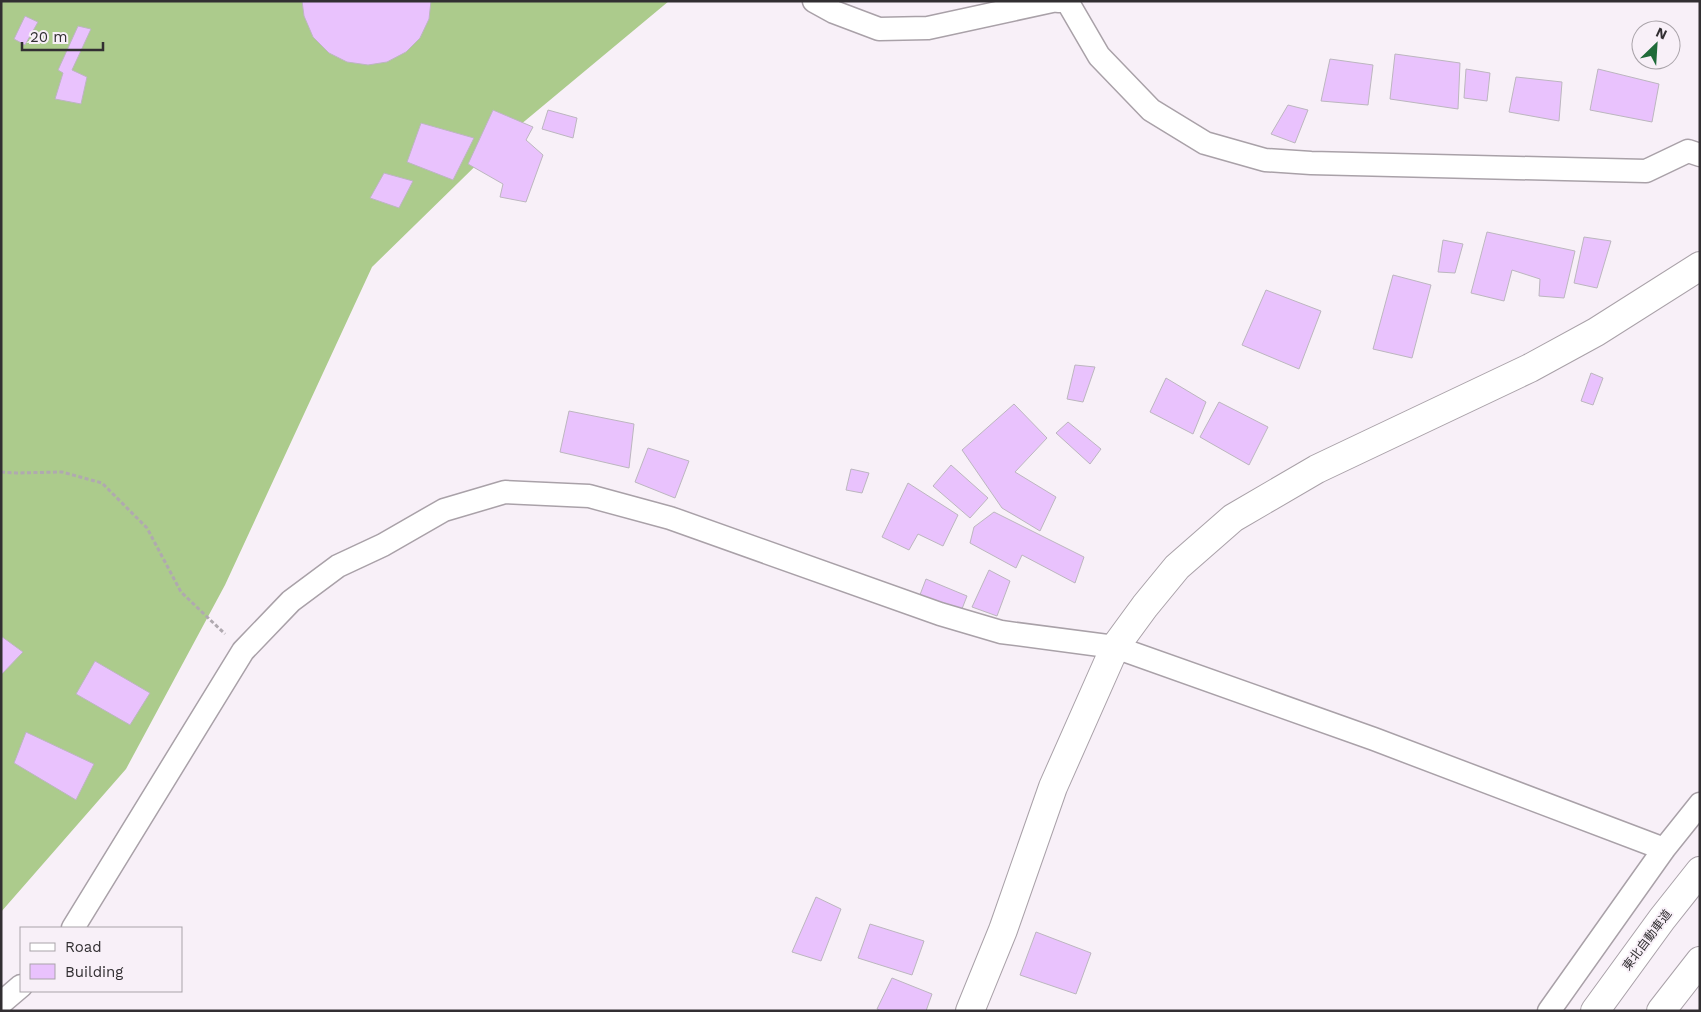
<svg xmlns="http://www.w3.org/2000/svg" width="1701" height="1012" font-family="'Work Sans','Noto Sans JP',sans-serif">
<rect width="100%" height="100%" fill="#f8f0f8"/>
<path fill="#accb8c" d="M 1,1 L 669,1 L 502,140 L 372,267 L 225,585 L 126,769 L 1,912 Z"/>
<path fill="#e9c2fd" stroke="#bcb6bf" d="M 302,1 L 431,1 L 429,19 L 420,38 L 406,52 L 387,62 L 368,65 L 347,62 L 329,53 L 313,37 L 304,16 Z
M 25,16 L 38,22 L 25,45 L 14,39 Z
M 78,26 L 91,29 L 72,70 L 87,77 L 81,104 L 55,99 L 63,73 L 58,70 Z
M 1395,54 L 1460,63 L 1458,109 L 1390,99 Z
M 1330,59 L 1373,65 L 1368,105 L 1321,101 Z
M 1466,69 L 1490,73 L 1487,101 L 1464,98 Z
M 1598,69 L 1659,84 L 1652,122 L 1590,110 Z
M 1516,77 L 1562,82 L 1559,121 L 1509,112 Z
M 1288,105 L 1308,110 L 1295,143 L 1271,134 Z
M 493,110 L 533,127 L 526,140 L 543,155 L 526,202 L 500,197 L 503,184 L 468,164 Z
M 548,110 L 577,118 L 573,138 L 542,129 Z
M 421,123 L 474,138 L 453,180 L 407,162 Z
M 384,173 L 413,181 L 399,208 L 370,198 Z
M 1487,232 L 1575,251 L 1564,298 L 1539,296 L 1540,279 L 1512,270 L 1504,301 L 1471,293 Z
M 1584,237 L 1611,241 L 1597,288 L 1574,283 Z
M 1443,240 L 1463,244 L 1455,273 L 1438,272 Z
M 1393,275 L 1431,285 L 1412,358 L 1373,349 Z
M 1266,290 L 1321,311 L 1299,369 L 1242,345 Z
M 1075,365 L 1095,367 L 1083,402 L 1067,399 Z
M 1591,373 L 1603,378 L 1593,405 L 1581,401 Z
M 1166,378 L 1206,402 L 1193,434 L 1150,412 Z
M 1219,402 L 1268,427 L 1249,465 L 1200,437 Z
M 1014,404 L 1047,438 L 1015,472 L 1056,497 L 1040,531 L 1002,508 L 962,450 Z
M 569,411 L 634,424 L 629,468 L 560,452 Z
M 1068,422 L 1101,449 L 1090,464 L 1056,433 Z
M 648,448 L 689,461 L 675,498 L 635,482 Z
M 951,465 L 988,498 L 970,518 L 933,486 Z
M 851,469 L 869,473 L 862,493 L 846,490 Z
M 908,483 L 958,515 L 943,546 L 918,534 L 909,550 L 882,537 Z
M 994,512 L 1084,557 L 1075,583 L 1022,555 L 1016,568 L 970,543 L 974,527 Z
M 989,570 L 1010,581 L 997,616 L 972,607 Z
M 926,579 L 967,596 L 960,614 L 918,600 Z
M 1,636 L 23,652 L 1,675 Z
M 95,661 L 150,693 L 130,725 L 76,694 Z
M 26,732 L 94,764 L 76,800 L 14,763 Z
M 816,897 L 841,909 L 821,961 L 792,952 Z
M 870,924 L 924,941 L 912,975 L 858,958 Z
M 1036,932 L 1091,953 L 1076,994 L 1020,975 Z
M 892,978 L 932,994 L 926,1011 L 881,1011 L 877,1009 Z"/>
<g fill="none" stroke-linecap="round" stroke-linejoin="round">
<g stroke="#a9a1a8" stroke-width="25">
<path id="minor" d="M 814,1 L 834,12 L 879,29 L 928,28 L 1052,1
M 1058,1 L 1067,1 L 1099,56 L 1151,110 L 1205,143 L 1265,160 L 1311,163 L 1646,171 L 1688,151 L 1700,155
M 73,928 L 243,651 L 291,601 L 338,566 L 383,545 L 444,510 L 505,492 L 589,496 L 670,518 L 940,614 L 1001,632 L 1115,647 L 1374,739 L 1664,849
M 1,1003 L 21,986
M 1549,1011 L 1664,849 L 1700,804"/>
</g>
<g stroke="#a9a1a8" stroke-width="30">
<path id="tertiary" d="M 970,1011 L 1003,930 L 1053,787 L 1115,647 L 1145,606 L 1177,567 L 1233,518 L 1317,469 L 1530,368 L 1596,332 L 1700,266"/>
</g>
<g stroke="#a9a1a8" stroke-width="30">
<path id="motorway" d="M 1595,1011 L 1662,919 L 1700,871
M 1661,1011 L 1700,961"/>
</g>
<path stroke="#b0a9b0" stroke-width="3" stroke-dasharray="4 2.5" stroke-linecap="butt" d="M 1,472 L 16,473 L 62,472 L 102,483 L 147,528 L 181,592 L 225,634"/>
<use href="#minor" stroke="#fff" stroke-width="22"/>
<use href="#tertiary" stroke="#fff" stroke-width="28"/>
<use href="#motorway" stroke="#fff" stroke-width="28"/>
</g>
<g text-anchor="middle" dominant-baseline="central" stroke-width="4" stroke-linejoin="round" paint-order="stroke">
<g font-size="12" fill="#322f32" stroke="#f8f0f8">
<text transform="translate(1647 940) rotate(-53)">東北自動車道</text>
</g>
</g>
<rect width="1701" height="1012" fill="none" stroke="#322f32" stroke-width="5"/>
<rect x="20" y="927" width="162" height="65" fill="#f8f0f8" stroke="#a9a3a9"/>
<rect x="30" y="943" width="25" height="8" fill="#ffffff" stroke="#a9a3a9"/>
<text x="65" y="952" font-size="15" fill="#322f32">Road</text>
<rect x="30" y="964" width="25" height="15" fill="#e9c2fd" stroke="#a9a3a9"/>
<text x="65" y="977" font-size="15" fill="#322f32">Building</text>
<g transform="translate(1656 45) rotate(25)"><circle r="24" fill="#f8f0f8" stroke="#a9a3a9"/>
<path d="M0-4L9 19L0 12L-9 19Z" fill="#1f6b39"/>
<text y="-8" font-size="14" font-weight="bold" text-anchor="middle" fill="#322f32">N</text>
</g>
<path d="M22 42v8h81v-8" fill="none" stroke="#322f32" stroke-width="2.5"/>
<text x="30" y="42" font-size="15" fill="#322f32" stroke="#f8f0f8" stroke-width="4" paint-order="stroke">20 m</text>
</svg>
